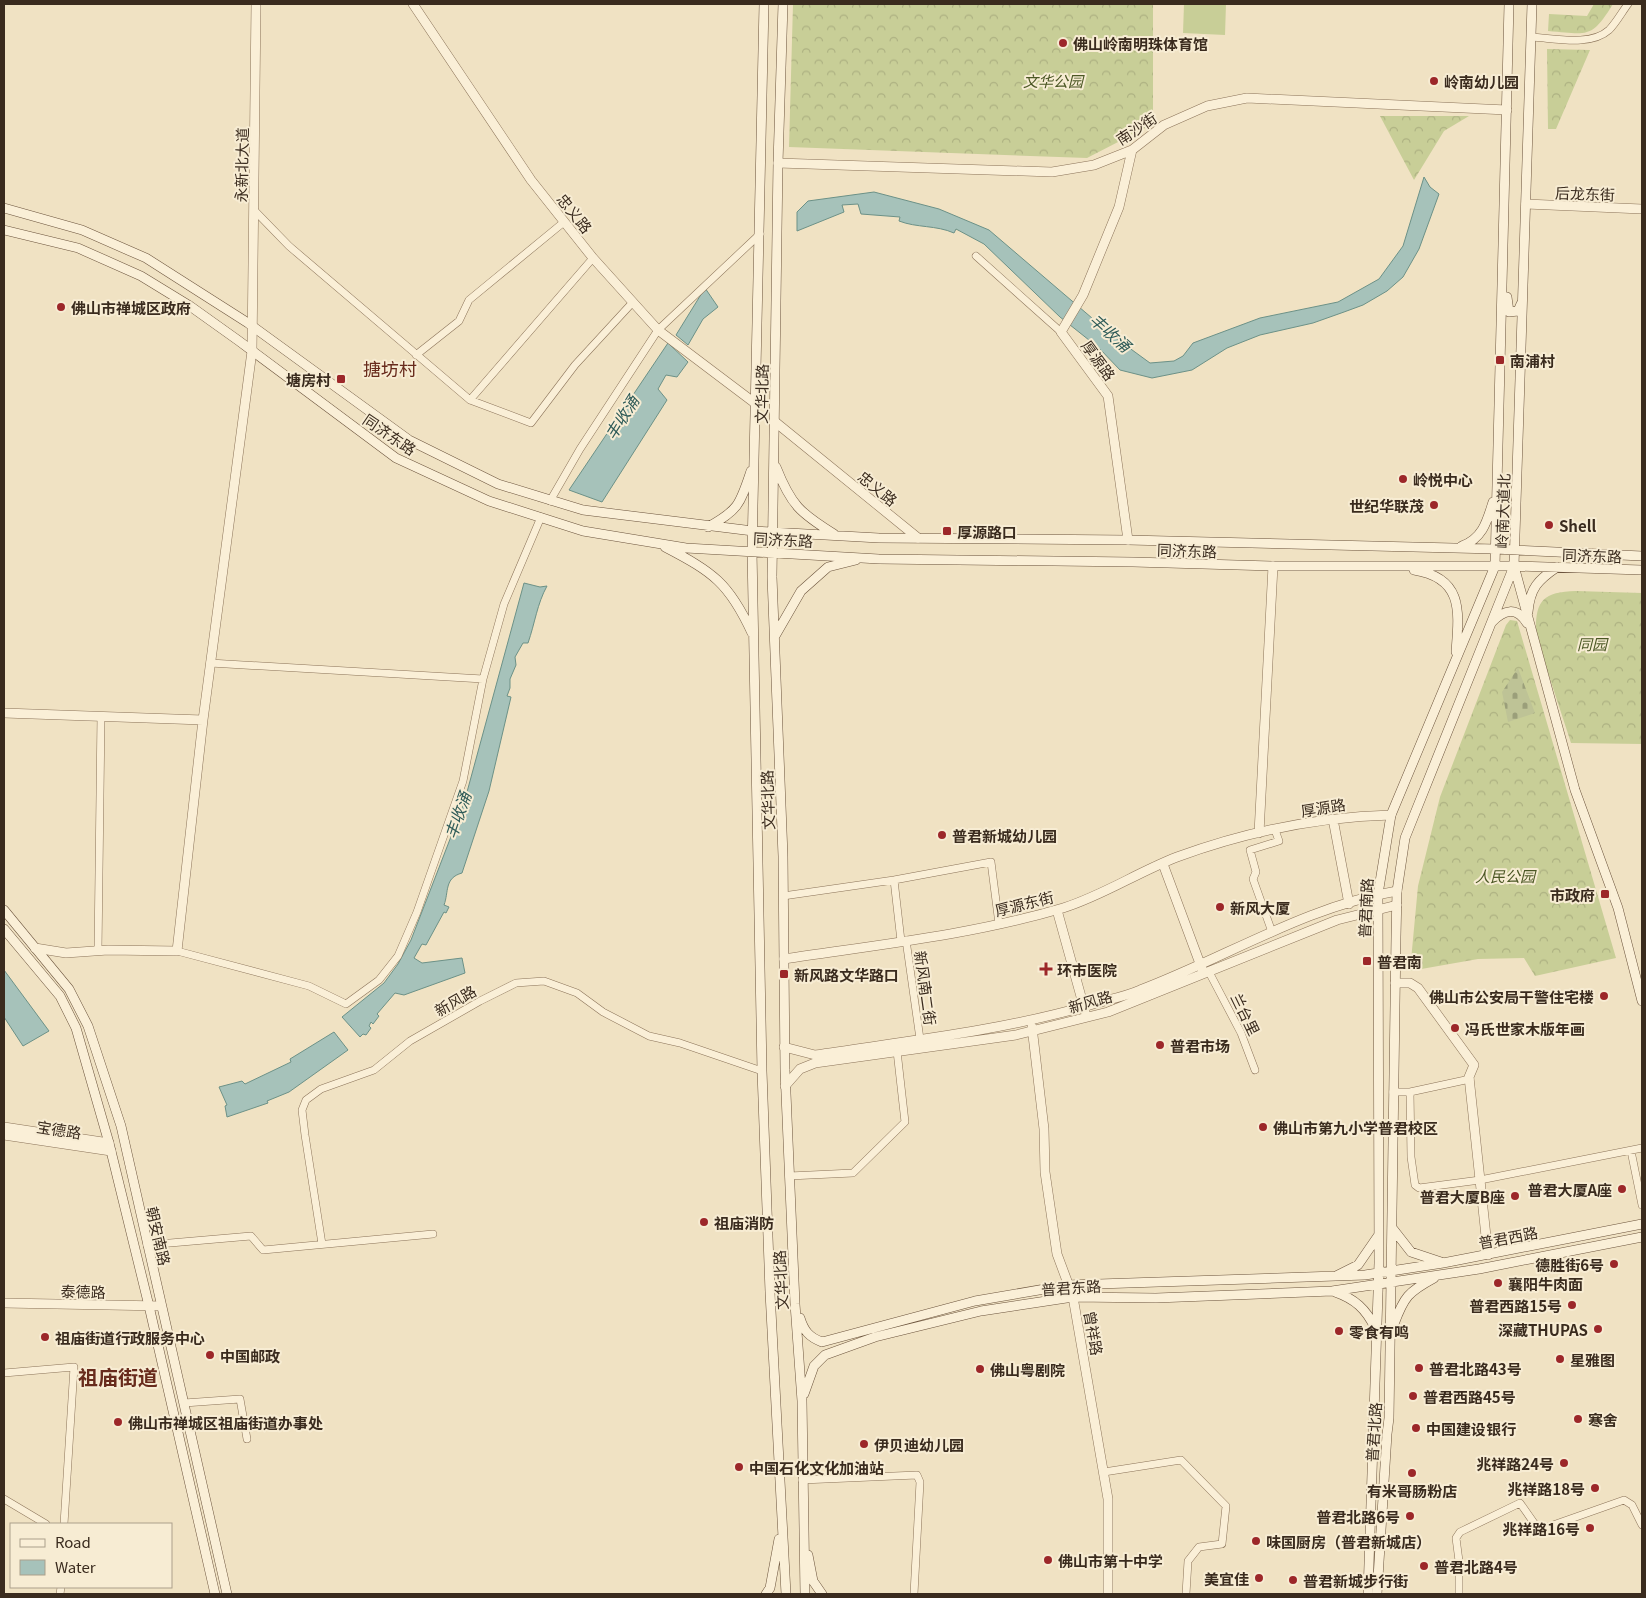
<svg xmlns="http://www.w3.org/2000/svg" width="1646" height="1598" font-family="Georgia,'Noto Sans SC',serif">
<defs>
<pattern id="forest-crowns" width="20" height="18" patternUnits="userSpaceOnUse" patternTransform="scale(1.25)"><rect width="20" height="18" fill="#c8ce97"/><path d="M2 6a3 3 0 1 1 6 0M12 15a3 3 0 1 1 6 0" fill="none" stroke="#adb182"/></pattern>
<pattern id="cemetery-stones" width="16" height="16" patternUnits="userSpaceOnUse" patternTransform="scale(1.25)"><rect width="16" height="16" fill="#bec396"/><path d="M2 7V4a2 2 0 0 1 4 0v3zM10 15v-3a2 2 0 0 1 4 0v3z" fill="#9b9f7a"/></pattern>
</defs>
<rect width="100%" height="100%" fill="#f0e2c3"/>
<path fill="#c8ce97" d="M 1184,4 L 1226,4 L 1225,35 L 1183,33 Z"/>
<path fill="url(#forest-crowns)" d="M 793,4 L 1153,4 L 1153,124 L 1087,158 L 789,147 Z
M 1594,4 L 1613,4 C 1591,40 1587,34 1548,31 L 1549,14 L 1587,16 Z
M 1547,49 L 1590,50 L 1556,129 L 1548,129 Z
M 1380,116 L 1469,116 L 1444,131 L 1414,180 Z
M 1576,591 L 1642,593 L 1642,744 L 1571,743 L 1536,636 C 1535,602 1541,592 1576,591 Z
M 1510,620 L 1517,621 L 1616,958 L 1535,976 L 1524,958 L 1478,959 L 1410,971 L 1418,886 L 1440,797 L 1506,625 Z"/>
<path fill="url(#cemetery-stones)" d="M 1518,668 L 1535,713 L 1508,722 L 1502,692 Z"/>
<path fill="#a6c2ba" stroke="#6c9187" d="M 1424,177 L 1430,187 L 1439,194 L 1419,249 L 1403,277 L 1387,291 L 1363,305 L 1344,312 L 1313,323 L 1260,335 L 1227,348 L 1192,370 L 1152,378 L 1120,370 L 1099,348 L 1060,317 L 984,244 L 956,229 L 954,233 C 936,225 917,228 899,221 L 900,217 L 861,214 L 858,204 L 842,205 L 844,212 L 797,231 L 797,212 L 808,201 L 874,192 L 939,209 L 989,230 L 1113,336 L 1150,363 L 1174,361 L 1183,356 L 1193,343 L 1260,318 L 1338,302 L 1379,279 L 1403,246 Z
M 705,288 L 718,307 L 703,319 L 688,345 L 676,335 Z
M 668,343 L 688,362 L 677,377 L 666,375 L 658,389 L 667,400 L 602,502 L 569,490 Z
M 524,583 L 540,587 L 547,586 C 537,604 535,623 528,643 L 523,643 L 515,657 L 516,665 L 510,679 L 510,688 L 507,696 L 511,697 L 489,791 L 462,873 C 444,878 449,892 444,905 L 449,907 L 446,913 L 444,912 L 426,945 L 422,944 L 414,958 L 422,963 L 462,958 L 465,973 L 404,995 L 395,993 L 377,1014 L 379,1016 L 373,1024 L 371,1022 L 369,1026 L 371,1028 L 366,1035 L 363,1034 L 360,1037 L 342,1017 L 384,983 L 398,964 L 411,940 L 464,803 Z
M 4,970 L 49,1031 L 23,1046 L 4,1017 Z
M 334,1032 L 348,1050 L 289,1092 L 267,1101 L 268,1103 L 227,1117 L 225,1106 L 227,1105 L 219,1087 L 242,1081 L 245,1084 L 291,1062 L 290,1059 Z"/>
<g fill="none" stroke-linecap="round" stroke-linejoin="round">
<g stroke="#8b7359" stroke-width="8">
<path id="minor" d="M 1531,37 C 1554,38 1590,47 1609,30 C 1616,23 1622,12 1628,4
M 254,210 L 289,246 L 470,400 L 531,423 L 575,365 L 633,302
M 976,256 L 1061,332
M 416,355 L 459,321 L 469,300 L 564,222
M 470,400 L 593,258
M 550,501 L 580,449 L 658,330 L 760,234
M 210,663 L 483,679
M 894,880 L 901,941
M 783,896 L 894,880 L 991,862 L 999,924
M 1272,932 L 1253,879 L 1256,872 L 1250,850 L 1279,841 L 1275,830
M 906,940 L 920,1039
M 98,951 L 101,716
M 177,951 L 309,986 L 346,1004 L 379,980 L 398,956 L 417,912 L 463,781 L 483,679 L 504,604 L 541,517
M 1209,972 L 1241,1033 L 1255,1070
M 1393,1092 L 1410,1092 L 1470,1079
M 1410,1092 L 1411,1157 L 1415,1185 L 1419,1188 L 1480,1180 L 1642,1148
M 1631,1151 L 1642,1205
M 789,1176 L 853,1173 L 905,1122 L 897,1051
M 322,1244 L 305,1135 L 302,1110 L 306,1100 L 321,1089 L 374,1070 L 410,1041 L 480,1001 L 516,983 L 544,981 L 577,993 L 603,1012 L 649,1036 L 680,1043 L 762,1071
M 147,1245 L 251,1236 L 263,1250 L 433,1234
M 4,1373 L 74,1367 L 64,1524
M 184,1403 L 240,1399 L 247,1439
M 1104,1472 L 1181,1460 L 1226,1506 L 1222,1544 L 1199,1547 L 1188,1561 L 1186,1594
M 802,1480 L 917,1475 L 920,1482 L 914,1594
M 4,1499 L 46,1524
M 60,1594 L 61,1587
M 1459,1594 L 1459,1561 L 1456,1538 L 1460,1532 L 1520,1503 L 1539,1530 L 1624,1500 L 1632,1505 L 1642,1525"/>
</g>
<g stroke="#8b7359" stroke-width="10">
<path id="tertiary" d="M 413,4 L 531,180 L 593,258 L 658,330 L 756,404
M 778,163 L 1052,172 L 1094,165 L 1132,150 L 1164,125 L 1207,106 L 1247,98 L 1507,110
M 1526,204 L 1642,209
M 774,421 L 918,538
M 1128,540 L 1108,396 L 1061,332 L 1083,295 L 1119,207 L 1132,150
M 4,713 L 203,720
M 1333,819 L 1349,904
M 1259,833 L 1273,566
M 1163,864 L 1202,969
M 1057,910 L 1085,1011
M 35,948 L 66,953 L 108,950 L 177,951 L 203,720 L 252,351 L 256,4
M 784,959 C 877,945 972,935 1063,908 C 1102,896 1138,872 1177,857 C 1245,832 1319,817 1391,815
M 1395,983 L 1410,983 L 1418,988 L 1474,1065 L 1469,1077 L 1488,1255
M 1032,1027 L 1044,1129 L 1045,1172 L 1057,1254 L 1073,1297 L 1108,1499 L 1108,1594
M 784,1047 L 815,1055 C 907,1041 1000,1031 1090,1005 C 1106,1000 1124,997 1140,990 C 1225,958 1307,906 1397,891
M 785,1086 L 800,1069 L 815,1063 L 1016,1035 L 1108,1012 L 1337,920 L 1397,905
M 4,1127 L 109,1143
M 4,1135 L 111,1151
M 4,1303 L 161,1306"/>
</g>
<g stroke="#6c543d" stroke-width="10">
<path id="secondary" d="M 764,4 L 752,551 L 762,1071 L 770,1292 L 786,1594
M 783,4 L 778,163 L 772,577 L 783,856 L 785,1070 L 795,1304 L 802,1401 L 805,1594
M 1532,4 L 1514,566 L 1575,790 L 1618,908 L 1642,1001
M 4,208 L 82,230 L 146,258 L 248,323 L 409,440 L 498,484 L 583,510 L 753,531 L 879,538 L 1128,540 L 1495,549 L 1642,556
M 4,230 L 78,248 L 141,276 L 190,306 L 239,341 L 396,458 L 489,501 L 583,531 L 686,548 L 879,559 L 1133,562 L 1273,566 L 1514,566 L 1642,570
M 1507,297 L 1509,312 L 1518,311 L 1521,304
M 776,467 C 791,505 800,513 834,534
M 708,527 C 739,510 740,504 751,471
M 1462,546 C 1483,538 1487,521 1493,502
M 665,547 C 713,572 729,583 752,633
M 1414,570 C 1464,578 1459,612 1456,652
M 1528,612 C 1530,588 1538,580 1557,567
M 1492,622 C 1504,610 1516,606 1527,623
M 775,636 L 801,591 L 828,567 L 856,560
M 4,910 L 69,989 L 88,1026 L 121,1126 L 227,1594
M 4,929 L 60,996 L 76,1028 L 109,1143 L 149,1306 L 215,1594
M 1393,1229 L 1411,1252 L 1441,1262
M 1336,1276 L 1358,1265 L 1378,1236
M 1335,1292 C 1355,1299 1366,1309 1375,1328
M 800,1318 C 804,1331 809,1337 822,1342 L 975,1301 L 1068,1285 L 1365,1275 L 1443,1263 L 1642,1224
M 1394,1324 C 1404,1297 1408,1292 1434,1278
M 804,1394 L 814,1366 L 825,1355 L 875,1337 L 981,1311 L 1073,1297 L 1156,1298 L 1332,1291 L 1479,1269 L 1642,1237
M 808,1555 L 813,1581 L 822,1594
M 766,1594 L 770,1588 L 779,1539
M 1368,1594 L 1379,1263 L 1378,894 L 1391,815 L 1495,566 L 1509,4
M 1377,1594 L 1387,1434 L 1389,1418 L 1396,937 L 1397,891 L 1405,838 L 1514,566"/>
</g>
<use href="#minor" stroke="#faefd7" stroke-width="7"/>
<use href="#tertiary" stroke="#faefd7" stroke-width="9"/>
<use href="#secondary" stroke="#faefd7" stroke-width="9"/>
</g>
<g fill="#9c2729" stroke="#f7ecd3" stroke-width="2">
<circle cx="1063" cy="43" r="5"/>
<circle cx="1434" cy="81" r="5"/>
<circle cx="61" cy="307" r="5"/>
<rect x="1495" y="355" width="10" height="10" rx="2.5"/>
<rect x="336" y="374" width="10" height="10" rx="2.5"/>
<circle cx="1403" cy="479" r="5"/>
<circle cx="1434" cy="505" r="5"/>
<circle cx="1549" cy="525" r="5"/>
<rect x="942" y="526" width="10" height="10" rx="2.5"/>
<circle cx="942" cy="835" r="5"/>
<rect x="1600" y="889" width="10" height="10" rx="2.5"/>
<circle cx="1220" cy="907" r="5"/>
<rect x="1362" y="956" width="10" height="10" rx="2.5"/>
<path d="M1043.5 961.5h5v5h5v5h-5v5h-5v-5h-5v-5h5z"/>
<rect x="779" y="969" width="10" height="10" rx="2.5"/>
<circle cx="1604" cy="996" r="5"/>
<circle cx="1455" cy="1028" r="5"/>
<circle cx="1160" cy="1045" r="5"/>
<circle cx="1263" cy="1127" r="5"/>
<circle cx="1622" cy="1189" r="5"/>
<circle cx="1515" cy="1196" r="5"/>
<circle cx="704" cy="1222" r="5"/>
<circle cx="1614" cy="1264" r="5"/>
<circle cx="1498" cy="1283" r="5"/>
<circle cx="1572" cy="1305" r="5"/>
<circle cx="1598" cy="1329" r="5"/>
<circle cx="1339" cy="1331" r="5"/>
<circle cx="45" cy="1337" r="5"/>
<circle cx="210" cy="1355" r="5"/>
<circle cx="1560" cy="1359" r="5"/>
<circle cx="1419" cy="1368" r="5"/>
<circle cx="980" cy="1369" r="5"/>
<circle cx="1413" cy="1396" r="5"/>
<circle cx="1578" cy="1419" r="5"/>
<circle cx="118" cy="1422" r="5"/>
<circle cx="1416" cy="1428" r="5"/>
<circle cx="864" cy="1444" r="5"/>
<circle cx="1564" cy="1463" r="5"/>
<circle cx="739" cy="1467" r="5"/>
<circle cx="1412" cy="1473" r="5"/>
<circle cx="1595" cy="1488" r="5"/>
<circle cx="1410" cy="1516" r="5"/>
<circle cx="1590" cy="1528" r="5"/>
<circle cx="1256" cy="1541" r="5"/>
<circle cx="1048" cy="1560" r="5"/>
<circle cx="1424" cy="1566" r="5"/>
<circle cx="1259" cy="1578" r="5"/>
<circle cx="1293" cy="1580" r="5"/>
</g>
<g text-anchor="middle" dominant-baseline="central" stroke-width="4" stroke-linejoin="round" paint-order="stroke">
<g font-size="15" font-weight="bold" fill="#3a2b1e" stroke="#f7ecd3" text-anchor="start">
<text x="1073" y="43">佛山岭南明珠体育馆</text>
<text x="1444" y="81">岭南幼儿园</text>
<text x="71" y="307">佛山市禅城区政府</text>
<text x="1510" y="360">南浦村</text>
<text x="331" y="379" text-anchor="end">塘房村</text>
<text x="1413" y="479">岭悦中心</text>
<text x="1424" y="505" text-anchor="end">世纪华联茂</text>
<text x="1559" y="525">Shell</text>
<text x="957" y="531">厚源路口</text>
<text x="952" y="835">普君新城幼儿园</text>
<text x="1595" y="894" text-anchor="end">市政府</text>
<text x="1230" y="907">新风大厦</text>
<text x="1377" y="961">普君南</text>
<text x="1057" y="969">环市医院</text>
<text x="794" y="974">新风路文华路口</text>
<text x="1594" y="996" text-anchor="end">佛山市公安局干警住宅楼</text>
<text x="1465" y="1028">冯氏世家木版年画</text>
<text x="1170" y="1045">普君市场</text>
<text x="1273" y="1127">佛山市第九小学普君校区</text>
<text x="1612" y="1189" text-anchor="end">普君大厦A座</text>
<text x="1505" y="1196" text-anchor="end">普君大厦B座</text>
<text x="714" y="1222">祖庙消防</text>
<text x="1604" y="1264" text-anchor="end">德胜街6号</text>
<text x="1508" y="1283">襄阳牛肉面</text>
<text x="1562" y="1305" text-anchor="end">普君西路15号</text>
<text x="1588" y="1329" text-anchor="end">深藏THUPAS</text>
<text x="1349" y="1331">零食有鸣</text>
<text x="55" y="1337">祖庙街道行政服务中心</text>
<text x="220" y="1355">中国邮政</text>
<text x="1570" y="1359">星雅图</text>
<text x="1429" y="1368">普君北路43号</text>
<text x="990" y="1369">佛山粤剧院</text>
<text x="1423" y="1396">普君西路45号</text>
<text x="1588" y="1419">寒舍</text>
<text x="128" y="1422">佛山市禅城区祖庙街道办事处</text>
<text x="1426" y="1428">中国建设银行</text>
<text x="874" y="1444">伊贝迪幼儿园</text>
<text x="1554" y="1463" text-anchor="end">兆祥路24号</text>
<text x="749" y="1467">中国石化文化加油站</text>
<text x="1585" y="1488" text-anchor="end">兆祥路18号</text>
<text x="1412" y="1490" text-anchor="middle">有米哥肠粉店</text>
<text x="1400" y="1516" text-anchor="end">普君北路6号</text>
<text x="1580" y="1528" text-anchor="end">兆祥路16号</text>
<text x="1266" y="1541">味国厨房（普君新城店）</text>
<text x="1058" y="1560">佛山市第十中学</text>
<text x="1434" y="1566">普君北路4号</text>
<text x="1249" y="1578" text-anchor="end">美宜佳</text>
<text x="1303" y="1580">普君新城步行街</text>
</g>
<g font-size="15" font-style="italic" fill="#4b5724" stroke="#f7ecd3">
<text x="1053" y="80">文华公园</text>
<text x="1592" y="643">同园</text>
<text x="1505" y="875">人民公园</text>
</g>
<g font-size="15" fill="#3a2b1e" stroke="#f7ecd3">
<text transform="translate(1136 128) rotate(-33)">南沙街</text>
<text transform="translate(241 165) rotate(-89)">永新北大道</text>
<text transform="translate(1585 193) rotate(2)">后龙东街</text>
<text transform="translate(575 213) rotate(51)">忠义路</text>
<text transform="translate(1099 360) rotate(54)">厚源路</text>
<text transform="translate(761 394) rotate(-89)">文华北路</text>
<text transform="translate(390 434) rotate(34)">同济东路</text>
<text transform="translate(878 488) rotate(39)">忠义路</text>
<text transform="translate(1502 511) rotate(-88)">岭南大道北</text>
<text transform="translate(783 539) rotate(3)">同济东路</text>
<text transform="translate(1187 550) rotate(2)">同济东路</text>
<text transform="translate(1592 555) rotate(2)">同济东路</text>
<text transform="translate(767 800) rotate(-92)">文华北路</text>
<text transform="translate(1323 807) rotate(-9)">厚源路</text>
<text transform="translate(1024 903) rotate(-14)">厚源东街</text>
<text transform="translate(1365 908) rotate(-87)">普君南路</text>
<text transform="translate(926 988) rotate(82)">新风南二街</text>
<text transform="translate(455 1000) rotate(-30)">新风路</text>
<text transform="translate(1090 1001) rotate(-16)">新风路</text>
<text transform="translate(1246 1014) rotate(64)">兰台里</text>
<text transform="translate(59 1129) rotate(9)">宝德路</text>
<text transform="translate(159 1236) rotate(77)">朝安南路</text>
<text transform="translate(1508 1237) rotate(-11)">普君西路</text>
<text transform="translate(780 1280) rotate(-93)">文华北路</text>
<text transform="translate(1071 1287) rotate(-4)">普君东路</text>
<text transform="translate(83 1291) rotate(1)">泰德路</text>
<text transform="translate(1094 1333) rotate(80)">曾祥路</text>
<text transform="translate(1373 1432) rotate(-86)">普君北路</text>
</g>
<g font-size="16" font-style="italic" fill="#2d5a57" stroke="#f7ecd3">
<text transform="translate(1111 332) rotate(42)">丰收涌</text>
<text transform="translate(621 417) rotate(-58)">丰收涌</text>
<text transform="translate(457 815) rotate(-71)">丰收涌</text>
</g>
<g font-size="18" fill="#682b1c" stroke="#f7ecd3">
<text x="390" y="368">搪坊村</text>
</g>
<g font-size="20" font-weight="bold" fill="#682b1c" stroke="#f7ecd3">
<text x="118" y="1376">祖庙街道</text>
</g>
</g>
<rect width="1646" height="1598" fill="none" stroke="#3a2b1e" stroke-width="10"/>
<rect x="10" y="1523" width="162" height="65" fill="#f7ecd3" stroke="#ab9f8b"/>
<rect x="20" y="1539" width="25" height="8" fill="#faefd7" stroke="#ab9f8b"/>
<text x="55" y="1548" font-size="15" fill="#3a2b1e">Road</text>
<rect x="20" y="1560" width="25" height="15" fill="#a6c2ba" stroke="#ab9f8b"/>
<text x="55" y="1573" font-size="15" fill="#3a2b1e">Water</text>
</svg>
